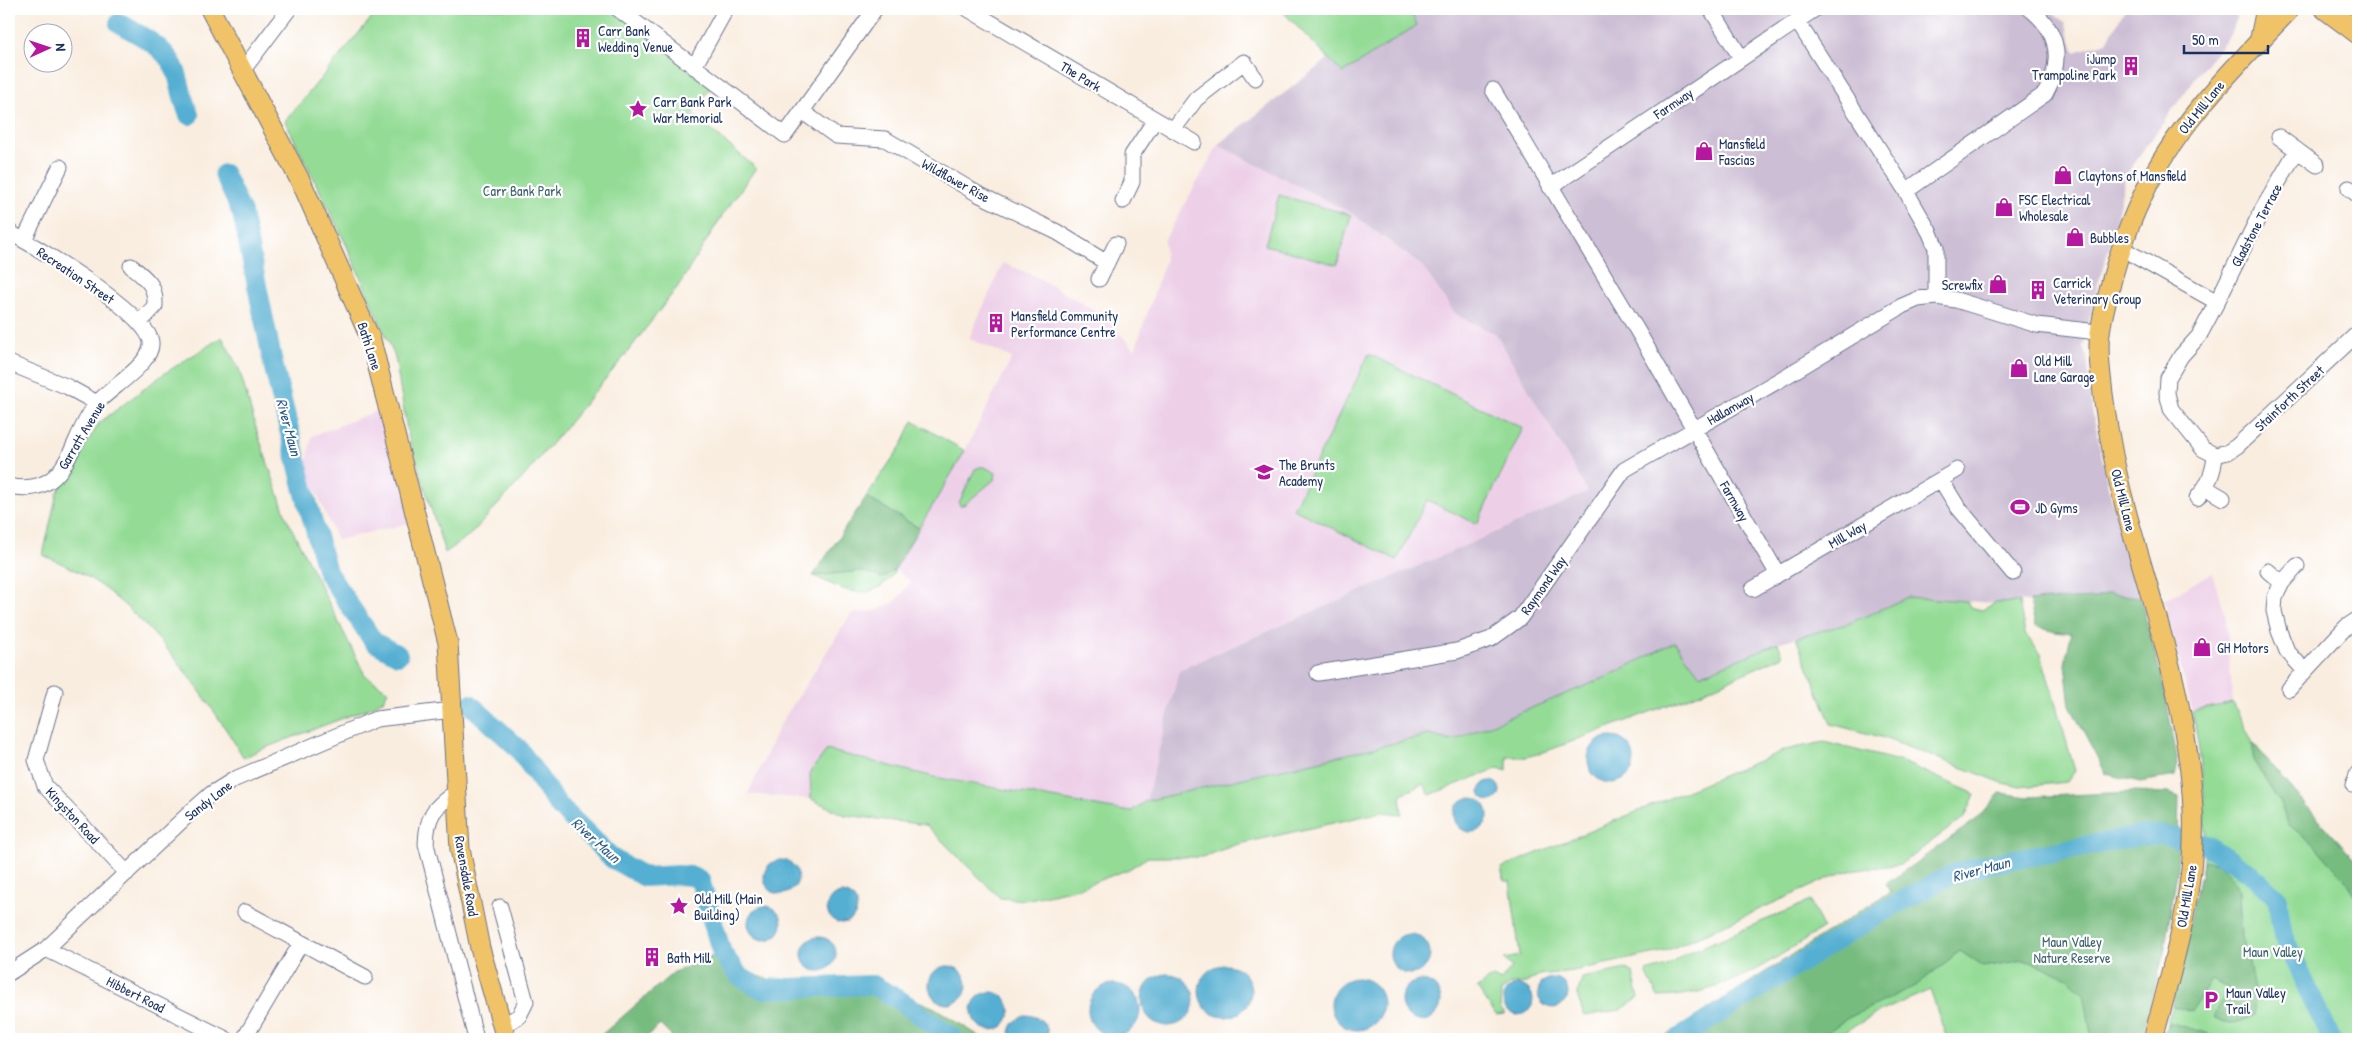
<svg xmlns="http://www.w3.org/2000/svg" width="2367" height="1048" font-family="'Patrick Hand',sans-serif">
<rect width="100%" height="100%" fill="#fff"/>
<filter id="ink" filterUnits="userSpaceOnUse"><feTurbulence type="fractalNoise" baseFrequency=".02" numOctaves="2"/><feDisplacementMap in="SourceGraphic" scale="10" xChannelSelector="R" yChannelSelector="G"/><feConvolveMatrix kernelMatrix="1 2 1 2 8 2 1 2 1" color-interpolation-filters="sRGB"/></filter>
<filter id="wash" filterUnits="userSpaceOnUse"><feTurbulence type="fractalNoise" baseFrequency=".0096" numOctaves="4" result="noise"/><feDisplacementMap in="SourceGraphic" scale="20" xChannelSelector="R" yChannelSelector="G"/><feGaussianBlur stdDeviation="1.12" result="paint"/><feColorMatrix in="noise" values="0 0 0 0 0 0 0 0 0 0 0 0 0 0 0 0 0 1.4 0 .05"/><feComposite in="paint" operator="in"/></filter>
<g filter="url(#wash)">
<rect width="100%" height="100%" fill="#f9eddf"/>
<path fill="#edd0e8" d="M 1218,145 L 1351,213 L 1422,266 L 1453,311 L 1460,317 L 1496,334 L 1588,492 L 1179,670 L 1146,801 L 1130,812 L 934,777 L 845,815 L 811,799 L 748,794 L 780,725 L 851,614 L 875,611 L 895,602 L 911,582 L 895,569 L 965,451 L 1012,358 L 969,338 L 1003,263 L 1037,277 L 1090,308 L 1111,324 L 1135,350 L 1165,261 L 1164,241 Z
M 382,409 L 414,522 L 337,540 L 313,484 L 307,462 L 312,436 Z
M 2212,573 L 2226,619 L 2233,703 L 2192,711 L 2164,600 Z"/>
<path fill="#ccbed4" d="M 1280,9 L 2049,9 L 2065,22 L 2075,52 L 2107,42 L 2125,9 L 2236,9 L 2237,15 L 2233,31 L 2198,74 L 2126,175 L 2111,241 L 2098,284 L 2083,347 L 2087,357 L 2092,410 L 2108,487 L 2140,597 L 2109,593 L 2096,598 L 1995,603 L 1908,597 L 1850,623 L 1777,643 L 1700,675 L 1675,642 L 1607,677 L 1451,741 L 1429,735 L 1146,801 L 1179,670 L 1588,492 L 1496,334 L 1460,317 L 1453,311 L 1422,266 L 1351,213 L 1218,145 L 1328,59 Z"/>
<path fill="#94dc96" stroke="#58867a" d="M 379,9 L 611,9 L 645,33 L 710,88 L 692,114 L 756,168 L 720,219 L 679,285 L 623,358 L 526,474 L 472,533 L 445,553 L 408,435 L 395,357 L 347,246 L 285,121 Z
M 1280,9 L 1410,9 L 1417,25 L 1343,73 Z
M 1279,195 L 1351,215 L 1337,265 L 1265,245 Z
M 222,337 L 239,369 L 258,435 L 287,519 L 365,675 L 388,691 L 384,699 L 372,707 L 257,751 L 244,758 C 205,695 161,631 101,586 C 84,573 62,564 43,555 L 57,493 L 99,423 L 165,373 Z
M 1369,354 L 1523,428 L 1477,524 L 1427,500 L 1397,560 L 1293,509 Z
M 913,421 L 965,451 L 919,528 L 866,497 L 901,446 Z
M 980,467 L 985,467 L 996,473 L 995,479 L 965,504 L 960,506 L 959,503 L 975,469 Z
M 895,569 C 894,574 889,580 884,584 C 861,602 836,586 814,576 L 861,571 L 883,578 Z
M 1908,597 L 1967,601 L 1970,607 L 1982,610 L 1995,603 L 2019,602 L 2025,634 L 2041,654 L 2075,771 L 2067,782 L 2020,787 L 2003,783 L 1881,737 L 1831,724 L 1796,638 L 1850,623 Z
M 1675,642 L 1700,675 L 1778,643 L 1783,656 L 1700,693 L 1547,751 L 1526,757 L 1507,757 L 1507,771 L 1498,768 L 1430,795 L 1423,784 L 1400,795 L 1402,814 L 1382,812 L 1235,845 L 1202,857 L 1148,857 L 1129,869 L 1079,888 L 1025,900 L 1000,898 L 926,825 L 845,815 L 811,799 L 810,772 L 827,750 L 934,777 L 1130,812 L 1146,801 L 1429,735 L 1451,741 L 1607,677 Z
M 2233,703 L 2253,743 L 2317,818 L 2358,862 L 2358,1039 L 2163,1039 L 2185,954 L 2199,878 L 2202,877 C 2209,823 2203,764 2192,711 Z
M 1824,742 L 1903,762 L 1975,794 L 1965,817 L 1901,864 L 1843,872 L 1666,951 L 1573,971 L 1539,975 L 1526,983 L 1510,984 L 1501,992 L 1500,1008 L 1505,1014 L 1496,1015 L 1477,988 L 1493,977 L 1501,981 L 1512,967 L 1504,959 L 1520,956 L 1510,881 L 1504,881 L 1501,868 L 1785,750 Z
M 2177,872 L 2164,952 L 2141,1039 L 1947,1039 L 1930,990 L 1875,1014 L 1833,1039 L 1696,1039 Z
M 1810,901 L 1823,928 C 1770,962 1723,996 1658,997 L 1646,972 L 1667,966 L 1685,954 Z
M 1626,969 L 1633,973 L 1639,998 L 1620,1010 L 1584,1016 L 1577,995 L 1582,978 Z"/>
<path fill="#77bc7f" stroke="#49766e" d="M 866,497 L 919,528 L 895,569 L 883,578 L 861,571 L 813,576 Z
M 2109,593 L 2140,597 L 2164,687 L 2178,763 L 2175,776 L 2140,782 L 2106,774 L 2070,706 L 2065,664 L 2071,634 L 2055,632 L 2035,626 L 2030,601 L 2096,598 Z
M 2253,743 L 2317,818 L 2358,862 L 2358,901 L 2344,878 L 2313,844 L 2289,825 L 2279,802 L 2253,760 Z
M 2131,792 L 2169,793 L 2179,797 L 2177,872 L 2164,952 L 2141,1039 L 2092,1039 L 2084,993 L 2069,979 L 2040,965 L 2023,960 L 1984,967 L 1960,951 L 1917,985 L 1848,1018 L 1817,1039 L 1661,1039 L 1890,892 L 1886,884 L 1977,819 L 2000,793 L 2028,797 Z
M 2205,860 L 2218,864 L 2232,877 L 2239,891 L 2241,937 L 2249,961 L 2255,997 L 2254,1015 C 2237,1024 2230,1026 2213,1017 L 2229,987 L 2211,979 L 2192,1012 L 2172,1006 L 2199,878 L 2202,877 Z
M 713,956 L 732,967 L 777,982 L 861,977 L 935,1008 L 984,1039 L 674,1039 L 660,1025 L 644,1039 L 602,1039 L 599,1037 L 674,972 Z
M 2168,1022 L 2207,1033 L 2213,1039 L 2163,1039 Z"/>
<path fill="#54afd2" stroke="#386f98" d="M1588 760a23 23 0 1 1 46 0a23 23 0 1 1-46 0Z
M1480 791a10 10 0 1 1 20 0a10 10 0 1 1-20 0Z
M1454 815a17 17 0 1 1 34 0a17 17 0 1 1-34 0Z
M764 877a17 17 0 1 1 34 0a17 17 0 1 1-34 0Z
M827 908a15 15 0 1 1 30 0a15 15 0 1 1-30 0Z
M748 923a17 17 0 1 1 34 0a17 17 0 1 1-34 0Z
M1390 954a20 20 0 1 1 40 0a20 20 0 1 1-40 0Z
M802 954a17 17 0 1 1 34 0a17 17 0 1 1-34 0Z
M1199 991a26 26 0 1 1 52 0a26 26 0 1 1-52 0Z
M929 985a19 19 0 1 1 38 0a19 19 0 1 1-38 0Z
M1142 1000a26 26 0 1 1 52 0a26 26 0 1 1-52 0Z
M1331 1004a26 26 0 1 1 52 0a26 26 0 1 1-52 0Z
M1538 993a15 15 0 1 1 30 0a15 15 0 1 1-30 0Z
M1401 1001a20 20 0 1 1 40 0a20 20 0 1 1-40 0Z
M1088 1010a26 26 0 1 1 52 0a26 26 0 1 1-52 0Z
M1503 1000a15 15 0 1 1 30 0a15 15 0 1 1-30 0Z
M972 1011a19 19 0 1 1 38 0a19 19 0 1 1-38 0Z
M 1026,1015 C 1041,1016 1049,1025 1048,1039 L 1010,1039 C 1009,1027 1014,1019 1026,1015 Z"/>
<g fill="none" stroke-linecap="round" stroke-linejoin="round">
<path stroke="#54afd2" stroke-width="20" d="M 119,23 C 141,36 169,48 177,74 C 181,88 183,101 189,115
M 224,174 L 242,213 L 274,368 L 304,490 L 327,572 L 374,642 L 398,655
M 470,704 L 518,748 L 558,805 L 613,859 L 645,877 L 678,875 L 692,876 L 700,880 L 722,953 L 739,976 L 761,989 L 873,985 L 901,1001 L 954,1039
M 1678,1039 L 1887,909 L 1953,874 L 1989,864 L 2139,836 L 2165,835 L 2206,845 L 2250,873 L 2277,898 L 2283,936 L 2331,1039"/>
</g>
</g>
<g filter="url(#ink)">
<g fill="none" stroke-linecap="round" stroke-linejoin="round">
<g stroke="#69728b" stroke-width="17">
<path id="minor" d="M 618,9 L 785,135 L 875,9
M 968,9 L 1194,142
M 1711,9 L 1741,58
M 1797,21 L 1906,191
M 694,67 L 726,9
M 243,70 L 289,9
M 1493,90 L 1637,330 L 1777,573
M 803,112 L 836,136 L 885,139 L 978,194 L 1057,232 L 1107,263
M 1173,130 L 1196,99 L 1244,62 L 1255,78
M 2279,137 L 2317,165
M 1550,187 L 1815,9
M 2349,188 L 2358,195
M 1123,201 L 1132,182 L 1132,155 L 1155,120
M 9,232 C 40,249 137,307 150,338 C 159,360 111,387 98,402 C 68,438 71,499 9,486
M 24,240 L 60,167
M 2121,248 L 2217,302 L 2199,336 L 2181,356 L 2168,378 L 2167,393 L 2171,409 L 2203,449 L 2215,455
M 131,266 C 146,279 156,284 155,306 L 140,322
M 1099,279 L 1116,244
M 1936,297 L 1936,248 L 1930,233 L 1906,191 L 2045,94 C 2063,62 2060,32 2030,9
M 2217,302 L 2261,212 L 2297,150
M 9,363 L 68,387 L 97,403
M 2215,455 L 2228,452 L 2237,446 L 2358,333
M 1941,480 L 1957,506 L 2013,573
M 2206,488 L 2223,498
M 2197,498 C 2208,486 2214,472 2215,455
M 2268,571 L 2282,583 L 2275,597 L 2274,611 L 2279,631 L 2287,651 L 2305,671 L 2346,627 L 2358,619
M 2282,583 L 2297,566
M 1753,589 L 1957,470
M 1318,673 L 1457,651 L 1491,639 L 1520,618 L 1624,470 L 1788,375 L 1902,306 L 1918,299 L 1936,297 L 1956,300 L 2037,325 L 2089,331 L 2099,334
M 2289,689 L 2305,671
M 55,692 L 36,760 L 45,786 L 127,873
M 2353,785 L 2358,773
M 456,792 C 433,808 427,815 426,844 L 476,1039
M 500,907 L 526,1002 L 519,1016 L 502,1026
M 245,912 L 365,977
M 46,949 L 226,1039
M 9,973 L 46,949 L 194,809 L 211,794 L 235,779 L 376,719 L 452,710
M 244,1039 L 301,943"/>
</g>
<g stroke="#69728b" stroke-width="21">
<path id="major" d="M 210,9 L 303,186 L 371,340 L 448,643 L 460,849 L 480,948 L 506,1039
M 2153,1039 C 2173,966 2197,887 2193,810 C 2189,715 2159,625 2133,535 C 2119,488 2109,441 2103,394 C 2101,374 2097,353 2100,333 C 2102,315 2108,296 2112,279 C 2120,250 2130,222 2143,195 C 2177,123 2236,66 2290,9"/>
</g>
<g stroke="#69728b" stroke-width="23">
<path id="highway" d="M 2326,9 L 2358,33
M 2261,38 L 2267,9"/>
</g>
<use href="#minor" stroke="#fff" stroke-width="15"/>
<use href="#major" stroke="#f1c369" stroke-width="19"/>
<use href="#highway" stroke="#f1c369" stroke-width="21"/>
</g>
</g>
<defs>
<g id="building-bare" transform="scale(1.5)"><path d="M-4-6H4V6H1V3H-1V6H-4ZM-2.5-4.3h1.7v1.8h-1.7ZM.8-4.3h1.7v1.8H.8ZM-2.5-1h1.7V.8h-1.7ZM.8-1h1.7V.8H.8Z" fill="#b5179e" stroke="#fff" stroke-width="2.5" paint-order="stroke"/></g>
<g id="sight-bare" transform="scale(1.5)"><path d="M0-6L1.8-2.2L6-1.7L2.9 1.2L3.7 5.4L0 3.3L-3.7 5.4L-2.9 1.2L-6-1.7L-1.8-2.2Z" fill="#b5179e" stroke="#fff" stroke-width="2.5" paint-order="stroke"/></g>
<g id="shop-bare" transform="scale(1.5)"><path d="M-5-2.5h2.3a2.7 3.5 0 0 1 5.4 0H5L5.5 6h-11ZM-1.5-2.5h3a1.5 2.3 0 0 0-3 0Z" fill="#b5179e" stroke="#fff" stroke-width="2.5" paint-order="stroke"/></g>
<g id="school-bare" transform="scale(1.5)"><path d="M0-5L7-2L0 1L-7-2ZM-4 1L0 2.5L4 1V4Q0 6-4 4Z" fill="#b5179e" stroke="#fff" stroke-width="2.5" paint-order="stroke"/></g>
<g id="stadium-bare" transform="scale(1.5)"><path d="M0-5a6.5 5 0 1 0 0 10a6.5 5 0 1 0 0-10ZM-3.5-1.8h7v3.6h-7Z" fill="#b5179e" stroke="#fff" stroke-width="2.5" paint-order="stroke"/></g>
<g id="parking-bare" transform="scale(1.5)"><path d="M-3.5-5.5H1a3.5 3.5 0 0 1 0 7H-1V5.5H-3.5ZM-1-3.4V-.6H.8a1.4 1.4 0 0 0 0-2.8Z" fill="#b5179e" stroke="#fff" stroke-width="2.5" paint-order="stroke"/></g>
</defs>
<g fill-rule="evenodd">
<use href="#building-bare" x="583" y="38"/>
<use href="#building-bare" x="2131" y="66"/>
<use href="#sight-bare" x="638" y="109"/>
<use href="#shop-bare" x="1704" y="151"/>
<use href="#shop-bare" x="2063" y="175"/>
<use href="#shop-bare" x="2004" y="207"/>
<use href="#shop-bare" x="2075" y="237"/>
<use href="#shop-bare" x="1998" y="284"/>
<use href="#building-bare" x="2038" y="290"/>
<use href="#building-bare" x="996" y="323"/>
<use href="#shop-bare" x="2019" y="368"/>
<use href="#school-bare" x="1264" y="472"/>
<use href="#stadium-bare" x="2020" y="507"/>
<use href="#shop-bare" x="2202" y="647"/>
<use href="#sight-bare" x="679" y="906"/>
<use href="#building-bare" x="652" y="957"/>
<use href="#parking-bare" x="2211" y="1000"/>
</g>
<g text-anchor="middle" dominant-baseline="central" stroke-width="4.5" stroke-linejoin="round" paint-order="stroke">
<g font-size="14" fill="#1b2f5e" stroke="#fff" text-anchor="start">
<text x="598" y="30">Carr Bank<tspan x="598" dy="16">Wedding Venue</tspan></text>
<text x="2116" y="58" text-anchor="end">iJump<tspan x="2116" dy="16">Trampoline Park</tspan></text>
<text x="653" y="101">Carr Bank Park<tspan x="653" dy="16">War Memorial</tspan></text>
<text x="1719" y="143">Mansfield<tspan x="1719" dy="16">Fascias</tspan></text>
<text x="2078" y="175">Claytons of Mansfield</text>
<text x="2019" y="199">FSC Electrical<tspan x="2019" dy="16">Wholesale</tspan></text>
<text x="2090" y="237">Bubbles</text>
<text x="2053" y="282">Carrick<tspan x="2053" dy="16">Veterinary Group</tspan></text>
<text x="1983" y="284" text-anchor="end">Screwfix</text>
<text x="1011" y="315">Mansfield Community<tspan x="1011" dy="16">Performance Centre</tspan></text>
<text x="2034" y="360">Old Mill<tspan x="2034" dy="16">Lane Garage</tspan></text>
<text x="1279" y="464">The Brunts<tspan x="1279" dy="16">Academy</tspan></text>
<text x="2035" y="507">JD Gyms</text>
<text x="2217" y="647">GH Motors</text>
<text x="694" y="898">Old Mill (Main<tspan x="694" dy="16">Building)</tspan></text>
<text x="667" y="957">Bath Mill</text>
<text x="2226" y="992">Maun Valley<tspan x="2226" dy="16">Trail</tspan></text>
</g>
<g font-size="14" fill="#1b2f5e" stroke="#fff">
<text transform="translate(1081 76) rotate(31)">The Park</text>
<text transform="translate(1673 103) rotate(-34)">Farmway</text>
<text transform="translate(2201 107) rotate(-51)">Old Mill Lane</text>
<text transform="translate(956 180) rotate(29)">Wildflower Rise</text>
<text transform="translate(2256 225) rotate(-62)">Gladstone Terrace</text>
<text transform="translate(76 275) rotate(34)">Recreation Street</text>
<text transform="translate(370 346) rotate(72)">Bath Lane</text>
<text transform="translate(2289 398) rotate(-43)">Stainforth Street</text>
<text transform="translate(1730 408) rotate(-30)">Hallamway</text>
<text transform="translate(81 435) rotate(-59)">Garratt Avenue</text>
<text transform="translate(2124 500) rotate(76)">Old Mill Lane</text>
<text transform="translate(1735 501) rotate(60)">Farmway</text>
<text transform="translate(1847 534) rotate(-30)">Mill Way</text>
<text transform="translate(1543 585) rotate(-55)">Raymond Way</text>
<text transform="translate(208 800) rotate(-38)">Sandy Lane</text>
<text transform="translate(73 815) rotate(47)">Kingston Road</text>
<text transform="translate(467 876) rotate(80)">Ravensdale Road</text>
<text transform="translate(2186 896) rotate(-80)">Old Mill Lane</text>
<text transform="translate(136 994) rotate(27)">Hibbert Road</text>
</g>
<g font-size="14" fill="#3f636f" stroke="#fff">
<text x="522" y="190">Carr Bank Park</text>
<text x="2072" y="941">Maun Valley<tspan x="2072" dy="16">Nature Reserve</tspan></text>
<text x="2273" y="951">Maun Valley</text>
</g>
<g font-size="15" font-style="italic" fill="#2f5c87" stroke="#fff">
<text transform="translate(289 427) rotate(75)">River Maun</text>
<text transform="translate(596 840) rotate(42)">River Maun</text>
<text transform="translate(1981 869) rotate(-15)">River Maun</text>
</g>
</g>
<rect width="2367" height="1048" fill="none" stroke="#fff" stroke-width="30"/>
<g transform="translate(48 48) rotate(87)"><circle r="24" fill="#ffffff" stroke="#a4acbf"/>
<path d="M0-4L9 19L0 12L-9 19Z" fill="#b5179e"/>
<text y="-8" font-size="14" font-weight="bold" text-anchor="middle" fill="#1b2f5e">N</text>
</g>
<path d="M2184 45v8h84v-8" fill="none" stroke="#1b2f5e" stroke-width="2.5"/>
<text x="2192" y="45" font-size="15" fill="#1b2f5e" stroke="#ffffff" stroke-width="4" paint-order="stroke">50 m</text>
</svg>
